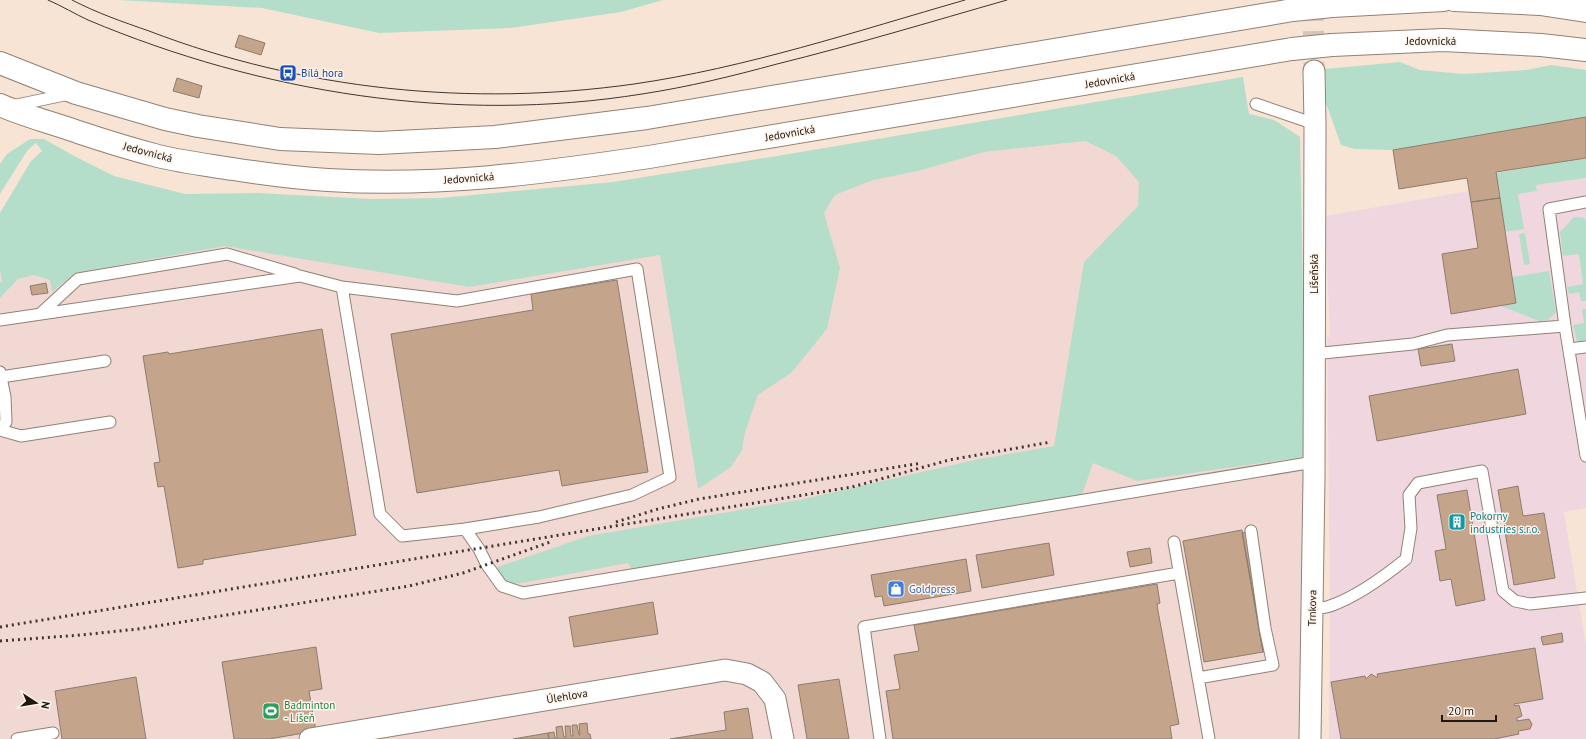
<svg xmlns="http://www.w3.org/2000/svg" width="1586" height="739" font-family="'PT Sans',sans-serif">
<rect width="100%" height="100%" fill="#f8e4d5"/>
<path fill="#f0d7df" d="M 1586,178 L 1586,508 L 1564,512 L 1586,645 L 1586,739 L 1329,739 L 1330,606 L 1327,337 L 1330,337 L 1325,216 L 1469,191 L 1537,191 L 1536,185 Z"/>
<path fill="#f2d8d3" d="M 1243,80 L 1249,114 L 1274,120 L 1300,137 L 1304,464 L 1302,739 L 0,739 L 0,256 L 422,204 L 640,181 Z"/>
<path fill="#b5deca" d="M 118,0 L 663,0 L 621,12 L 511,28 L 379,33 L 262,8 Z
M 1400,62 L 1420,70 L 1464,74 L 1527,70 L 1551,65 L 1586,70 L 1586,120 L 1585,117 L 1393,150 L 1355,149 L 1341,145 L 1326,103 L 1325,69 Z
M 1243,77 L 1249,114 L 1274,120 L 1300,137 L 1304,340 L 1304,457 L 1137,481 L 1093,463 L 1082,495 L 633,571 L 628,563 L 522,583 L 509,584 L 498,572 L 498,567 L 588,536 L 804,499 L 974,460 L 1054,446 L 1084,262 L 1138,206 L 1139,182 L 1116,156 L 1085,141 L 984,152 L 918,171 L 873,180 L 835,195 L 824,213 L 840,268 L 827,329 L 791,373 L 758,395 L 745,432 L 742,450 L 731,467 L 698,489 L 660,255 L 469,287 L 225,246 L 75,273 L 52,292 L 50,280 L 34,275 L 18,279 L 0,298 L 0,282 L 2,282 L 0,270 L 0,213 L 31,161 L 42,151 L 36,143 L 27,151 L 0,194 L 0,164 L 7,154 L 30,139 L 44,139 L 76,157 L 114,176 L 185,194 L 258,193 L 372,199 L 440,198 L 613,182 L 777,156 Z
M 1586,158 L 1586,178 L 1536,185 L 1537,191 L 1518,194 L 1524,229 L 1505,232 L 1496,173 Z
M 1574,217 L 1585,218 L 1586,224 L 1586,301 L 1581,301 L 1579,292 L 1569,294 L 1567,287 L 1583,284 L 1579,254 L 1563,256 L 1560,232 Z
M 1525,233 L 1530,264 L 1524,265 L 1519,234 Z
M 1549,271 L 1556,312 L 1548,320 L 1539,321 L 1501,306 L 1516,303 L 1512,277 Z
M 1582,309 L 1586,309 L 1586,340 L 1577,342 L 1573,325 L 1584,323 Z"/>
<path fill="#c4a58b" stroke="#8d7c6e" d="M 239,35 L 265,43 L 261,55 L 235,47 Z
M 177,78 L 202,86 L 199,98 L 173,91 Z
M 1586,117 L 1586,158 L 1496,172 L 1500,198 L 1471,202 L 1467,178 L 1399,189 L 1393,150 Z
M 1500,198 L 1516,303 L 1451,314 L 1442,254 L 1478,248 L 1471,202 Z
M 617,280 L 648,472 L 562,486 L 559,470 L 417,493 L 391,334 L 533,310 L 531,294 Z
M 46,283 L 48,293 L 32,295 L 30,286 Z
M 322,329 L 356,535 L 203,560 L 203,564 L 178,568 L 164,486 L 158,487 L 154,463 L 160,462 L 143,356 L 168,352 L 169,354 Z
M 1452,344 L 1455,361 L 1421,366 L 1418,349 Z
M 1518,369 L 1526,414 L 1377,441 L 1369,396 Z
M 1518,486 L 1523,516 L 1544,513 L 1555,578 L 1514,585 L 1498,490 Z
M 1467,490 L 1485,600 L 1456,606 L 1451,579 L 1440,581 L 1435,551 L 1446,549 L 1437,495 Z
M 1242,530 L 1263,652 L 1204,662 L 1183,541 Z
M 1249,532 L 1269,651 L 1263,652 L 1242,533 Z
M 1049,543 L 1054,575 L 982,588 L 976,555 Z
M 1150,548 L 1152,563 L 1130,567 L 1127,552 Z
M 966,559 L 971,591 L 884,606 L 882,596 L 875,597 L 871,575 Z
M 1157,584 L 1160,603 L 1157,604 L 1158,611 L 1179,724 L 1170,726 L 1172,739 L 893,739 L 886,691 L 900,689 L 894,655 L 919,651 L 914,625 Z
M 653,602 L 658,634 L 574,647 L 569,617 Z
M 1562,633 L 1563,642 L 1543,645 L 1541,637 Z
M 316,647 L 322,689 L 309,691 L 316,731 L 269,739 L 234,739 L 222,662 Z
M 1535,648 L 1543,699 L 1514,704 L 1515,706 L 1519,705 L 1522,716 L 1517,718 L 1517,721 L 1529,719 L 1532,724 L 1530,729 L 1518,731 L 1519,734 L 1494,739 L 1341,739 L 1331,682 L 1365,676 L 1366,679 L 1371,674 L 1376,677 L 1378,677 L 1377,674 Z
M 136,677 L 146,739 L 62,739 L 55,691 Z
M 839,679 L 849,739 L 807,739 L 798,685 Z
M 748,708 L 753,739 L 670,739 L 726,730 L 724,712 Z
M 587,723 L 588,734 L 590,734 L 591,739 L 549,739 L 548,733 L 554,732 L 555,738 L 557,738 L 556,727 L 562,726 L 564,737 L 566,737 L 565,726 L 570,726 L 571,736 L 573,736 L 572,725 L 577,725 L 579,735 L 580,735 L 579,724 Z
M 548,733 L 549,739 L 513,739 Z"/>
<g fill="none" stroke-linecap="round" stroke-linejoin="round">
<path stroke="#d7c5b8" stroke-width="21" stroke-dasharray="21 10" stroke-linecap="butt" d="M 1313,0 L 1314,71"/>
<g stroke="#928173" stroke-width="13">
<path id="service" d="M 1256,104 L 1315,124
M 12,106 L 69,94
M 1586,202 L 1549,209 L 1565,326 L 1586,456
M 342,287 L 457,301 L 637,269 L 670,477 L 632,495 L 539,517 L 465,529
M 40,314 L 78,279 L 227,254 L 295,274
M 0,320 L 300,276 L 342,287 L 380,514 L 402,536 L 465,529 L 479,549 L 487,565 L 502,586 L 523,593 L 1314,462
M 1569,349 L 1586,347
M 1313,354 L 1413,344 L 1447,335 L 1565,326
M 0,372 L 5,397 L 6,422 L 0,430
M 1,377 L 105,361
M 0,430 L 21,436 L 110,422
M 1174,542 L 1209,739
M 1312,609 C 1318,608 1325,608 1330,606 C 1356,597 1385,576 1406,559 L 1411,528 L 1409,495 L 1418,483 L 1482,471 L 1503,591 L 1515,601 L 1530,604 L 1586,598
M 1198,678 L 1273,665 L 1265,628 L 1251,531
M 17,739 L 53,733
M 880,739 L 864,627 L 1179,573"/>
</g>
<g stroke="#928173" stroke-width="23">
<path id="minor" d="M 310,739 L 725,670 L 747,674 L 762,682 L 775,699 L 783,739
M 1310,739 L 1314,478 L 1315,124 L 1314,71"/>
</g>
<g stroke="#928173" stroke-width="24">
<path id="secondary" d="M 1454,0 L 1540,4 L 1586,11
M 1332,6 L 1444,0
M 1332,45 L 1443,40 L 1541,45 L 1586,50
M 0,63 L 76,93 L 165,119 L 198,126 L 280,139 L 379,143 L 495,137 L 647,118 L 1293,10
M 0,105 C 24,116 53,123 78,132 C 105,141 131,149 158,156 C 182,162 208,165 233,169 C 265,174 296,178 328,180 C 436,187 543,173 649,157 L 1292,49"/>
</g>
<use href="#service" stroke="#fff" stroke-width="11"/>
<use href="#minor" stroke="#fff" stroke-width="21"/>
<use href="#secondary" stroke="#fff" stroke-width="22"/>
<path stroke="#3f3630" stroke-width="1" d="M 48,0 C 62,6 75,14 88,20 C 262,93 455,124 642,94 C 688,87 733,76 777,64 C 854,45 930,22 1007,0
M 72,0 C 97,13 123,22 149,31 C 303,90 471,107 634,84 C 745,68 857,31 965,0"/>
<path stroke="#3f3630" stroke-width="3" stroke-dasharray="2 4" stroke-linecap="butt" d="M 616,522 L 658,509 L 699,499 L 922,463
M 0,627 L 852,487 L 949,460 L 1051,442
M 0,641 L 81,635 L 138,629 L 409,586 L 463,573 L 553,541"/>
<g stroke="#928173" stroke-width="24" stroke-linecap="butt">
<path id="secondary-bridge" d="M 1293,10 L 1332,6
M 1292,49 L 1332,45"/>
</g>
<use href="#secondary-bridge" stroke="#fff" stroke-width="22"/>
</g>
<defs>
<g id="bus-square" transform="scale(0.9)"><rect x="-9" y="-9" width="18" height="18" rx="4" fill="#1a4fb4" stroke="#fff3ea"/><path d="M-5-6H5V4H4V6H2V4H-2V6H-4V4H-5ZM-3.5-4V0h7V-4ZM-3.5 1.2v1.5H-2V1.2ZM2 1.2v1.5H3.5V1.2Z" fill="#fff"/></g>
<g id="building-square" transform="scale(0.9)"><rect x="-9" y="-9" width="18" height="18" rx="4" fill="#0f9aa8" stroke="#fff3ea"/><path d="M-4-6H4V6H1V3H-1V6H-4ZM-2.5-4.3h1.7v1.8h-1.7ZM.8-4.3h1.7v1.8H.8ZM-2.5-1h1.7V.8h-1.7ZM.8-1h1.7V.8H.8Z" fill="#fff"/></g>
<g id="shop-square" transform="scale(0.9)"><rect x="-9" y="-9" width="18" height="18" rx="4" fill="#3f7fe0" stroke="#fff3ea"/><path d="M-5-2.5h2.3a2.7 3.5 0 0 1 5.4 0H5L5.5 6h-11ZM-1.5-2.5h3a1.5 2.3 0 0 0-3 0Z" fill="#fff"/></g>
<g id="stadium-square" transform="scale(0.9)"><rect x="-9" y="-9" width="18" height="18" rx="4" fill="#2e9e5b" stroke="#fff3ea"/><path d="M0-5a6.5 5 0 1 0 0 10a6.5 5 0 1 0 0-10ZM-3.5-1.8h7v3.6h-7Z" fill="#fff"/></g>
</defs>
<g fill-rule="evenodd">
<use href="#bus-square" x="288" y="73"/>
<use href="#building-square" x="1457" y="522"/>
<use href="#shop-square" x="896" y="589"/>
<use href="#stadium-square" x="271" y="711"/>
</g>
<g text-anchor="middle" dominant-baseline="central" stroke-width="3" stroke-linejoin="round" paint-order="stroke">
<g font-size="11" fill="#1e1712" stroke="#fff3ea">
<text x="1431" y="41">Jedovnická</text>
<text transform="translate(1110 80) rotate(-10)">Jedovnická</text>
<text transform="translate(790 133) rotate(-10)">Jedovnická</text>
<text transform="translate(148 152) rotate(15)">Jedovnická</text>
<text transform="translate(469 178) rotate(-4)">Jedovnická</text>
<text transform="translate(1314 274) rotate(-90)">Líšeňská</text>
<text transform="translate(1312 608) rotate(-89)">Trnkova</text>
<text transform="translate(567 696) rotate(-9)">Úlehlova</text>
</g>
<g font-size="11" fill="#164399" stroke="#fff3ea" text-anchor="start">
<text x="301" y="73">Bílá hora</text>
</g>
<g font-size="11" fill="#0d838f" stroke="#fff3ea" text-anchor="start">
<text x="1470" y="516">Pokorny<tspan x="1470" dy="13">industries s.r.o.</tspan></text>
</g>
<g font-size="11" fill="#366cbe" stroke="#fff3ea" text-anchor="start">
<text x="909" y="589">Goldpress</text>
</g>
<g font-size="11" fill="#27864d" stroke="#fff3ea" text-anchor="start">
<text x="284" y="705">Badminton<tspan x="284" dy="13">- Líšeň</tspan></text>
</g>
</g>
<g transform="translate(36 703) rotate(102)" stroke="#fff3ea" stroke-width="3" paint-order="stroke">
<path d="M0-3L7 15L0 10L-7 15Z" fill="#1e1712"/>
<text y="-6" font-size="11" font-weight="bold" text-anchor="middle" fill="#1e1712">N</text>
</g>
<path d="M1442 715v6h54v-6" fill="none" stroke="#1e1712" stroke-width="2"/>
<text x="1448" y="715" font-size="12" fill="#1e1712" stroke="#fff3ea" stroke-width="3" paint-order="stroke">20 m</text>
</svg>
